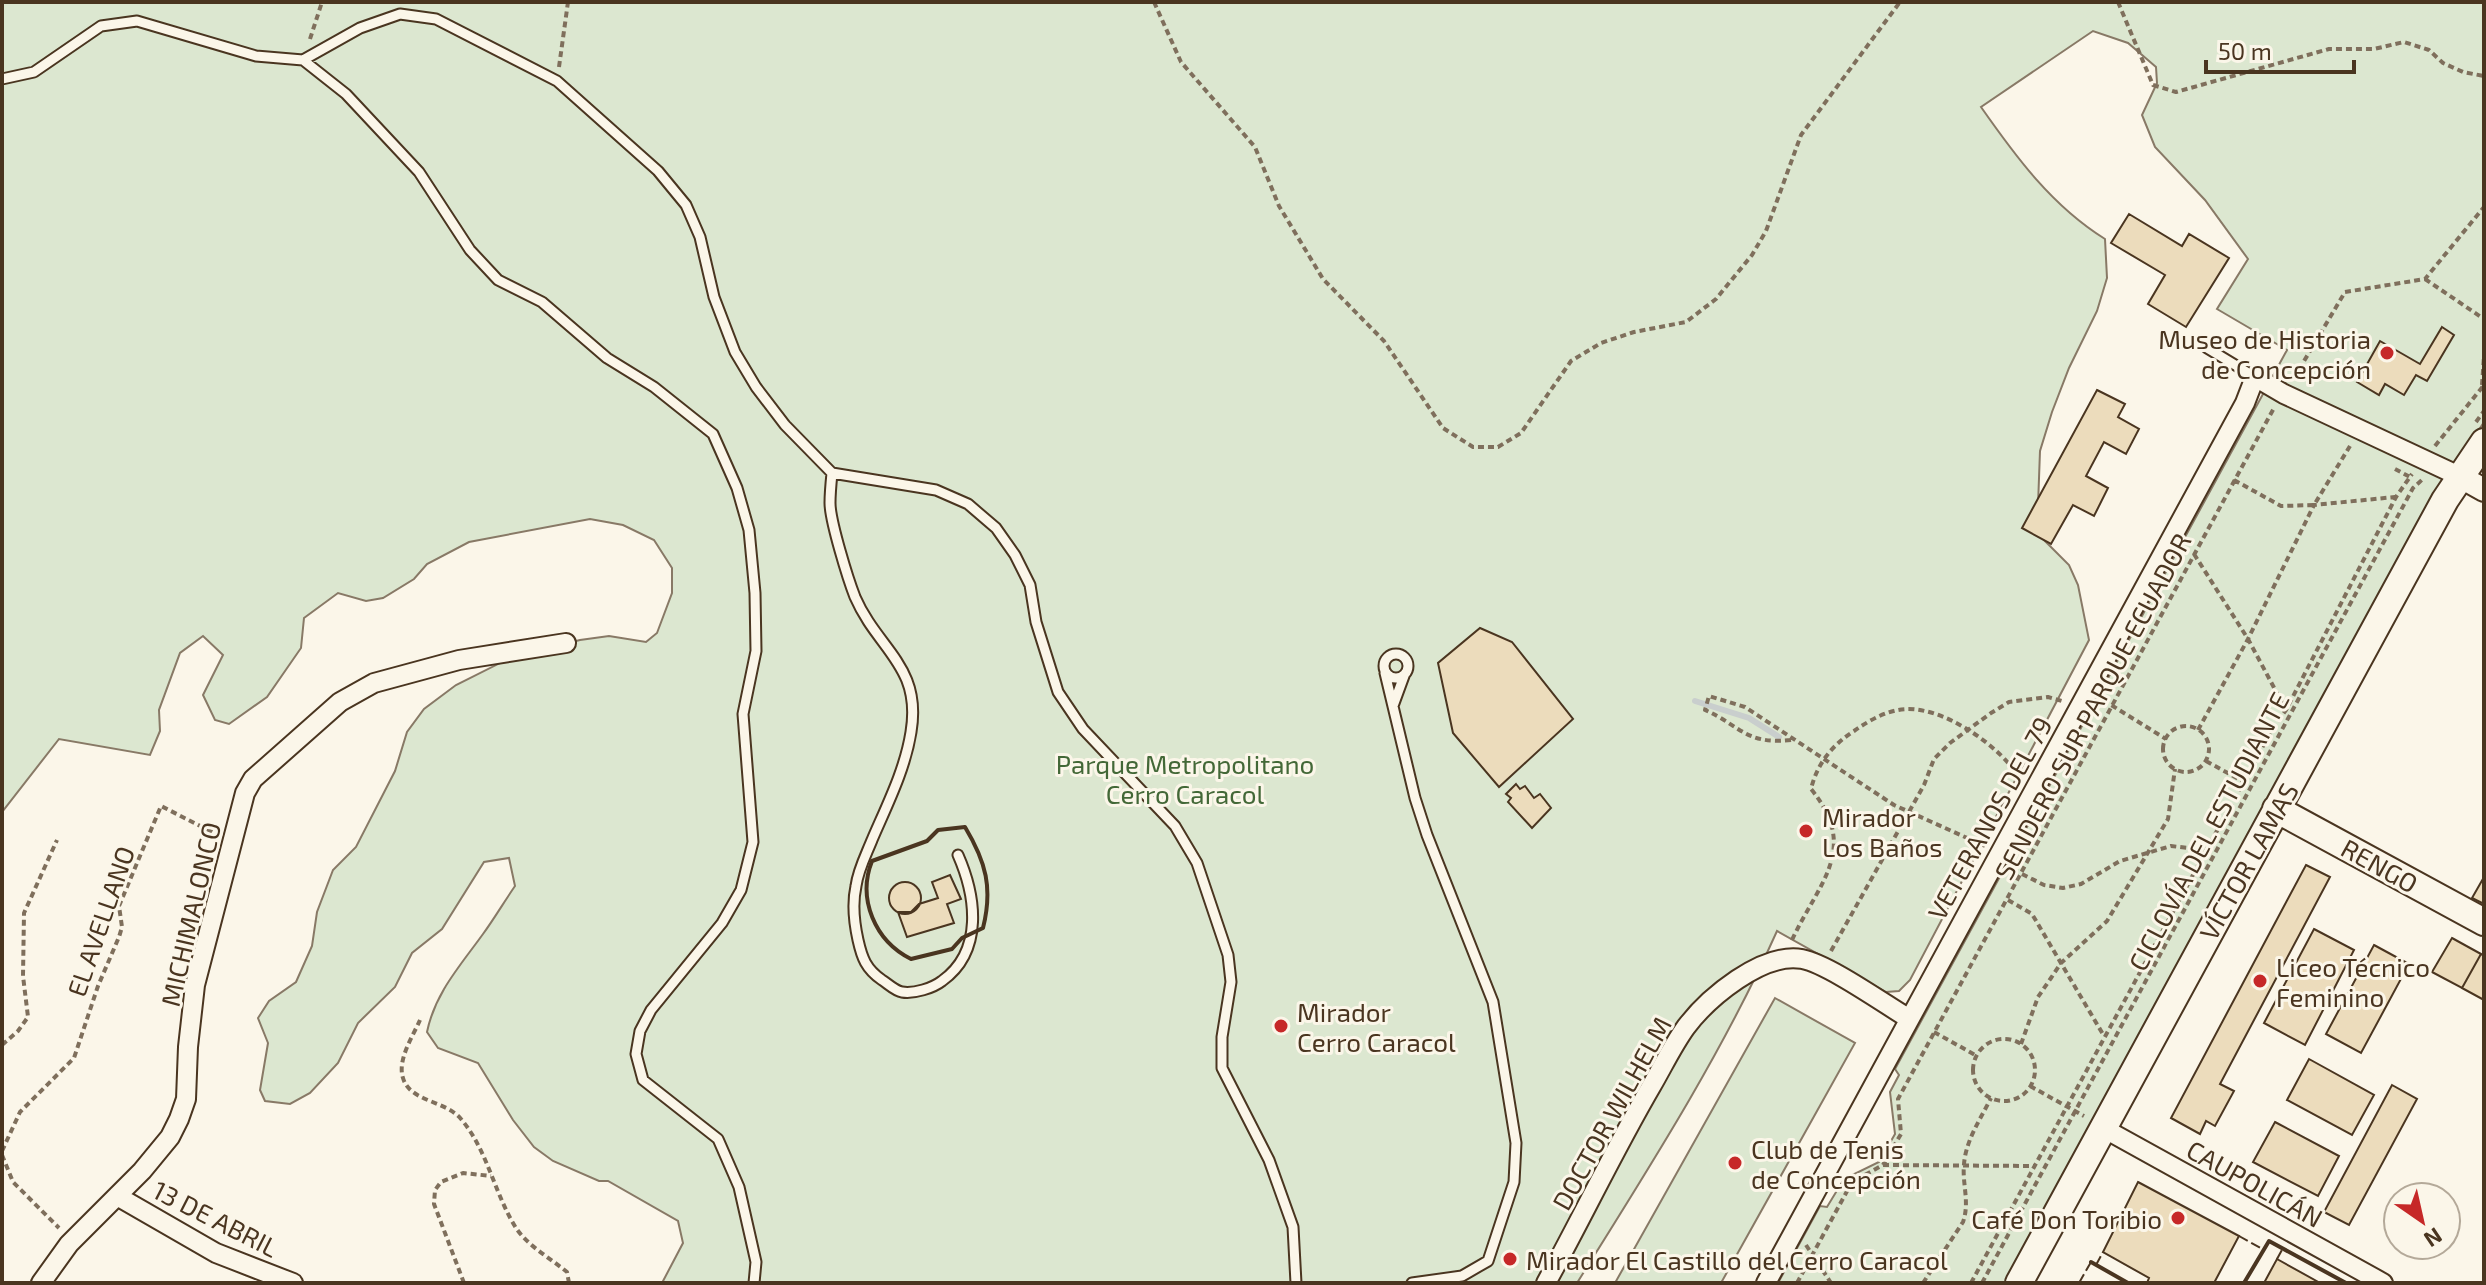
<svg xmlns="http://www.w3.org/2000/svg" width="2486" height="1285" font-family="'Exo 2',sans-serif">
<rect width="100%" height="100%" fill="#fbf6e9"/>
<path fill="#dce7d0" stroke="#887966" stroke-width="2" d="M 2,2 L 2484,2 L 2484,422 L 2434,498 L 2005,1283 L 1778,1283 L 1820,1206 L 1827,1207 L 1844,1179 L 1879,1162 L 1895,1134 L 1890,1092 L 1899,1075 L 1895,1069 L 2287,350 L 2217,309 L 2248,259 L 2205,200 L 2155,147 L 2142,115 L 2157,83 L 2156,67 L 2128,43 L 2093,31 L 1981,107 C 2016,157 2052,206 2105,239 L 2107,278 L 2097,311 L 2069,368 L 2052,412 L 2040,451 L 2037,533 L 2069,565 L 2078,585 L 2089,640 L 1910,980 L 1899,991 L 1886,992 L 1777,931 C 1722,1054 1649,1168 1577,1283 L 662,1283 L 683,1243 L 678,1221 L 608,1181 L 599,1181 L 553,1161 L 534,1147 L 513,1120 L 478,1063 L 438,1048 L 427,1032 C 435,993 460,966 483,934 C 494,919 504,902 515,886 L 509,858 L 484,862 L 442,929 L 412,953 L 395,987 L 358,1023 L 338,1063 L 310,1093 L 290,1104 L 265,1101 L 260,1090 L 268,1043 L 258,1018 L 269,1001 L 296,982 L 312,946 L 317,912 L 333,870 L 356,847 L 395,771 L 407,732 L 424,709 L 456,685 L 512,657 L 580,640 L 609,636 L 646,642 L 657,633 L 672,593 L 672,568 L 654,540 L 623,525 L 590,519 L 469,542 L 427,564 L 414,579 L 383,598 L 366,601 L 338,593 L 304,618 L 301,648 L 267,697 L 229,724 L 215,720 L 203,695 L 223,655 L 203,636 L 180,653 L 159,710 L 160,731 L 150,755 L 59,739 L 2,812 Z
M 1775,998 L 1855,1043 L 1721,1283 L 1615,1283 Z"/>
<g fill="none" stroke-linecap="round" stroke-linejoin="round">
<path stroke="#c9cecd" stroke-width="6" d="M 1695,701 L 1749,718 L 1779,737"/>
</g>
<path fill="#ecdcbc" stroke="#4a3520" stroke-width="2" d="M 2129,214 L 2182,246 L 2189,234 L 2229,258 L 2186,327 L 2148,304 L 2165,275 L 2111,243 Z
M 2442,327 L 2454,335 L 2427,381 L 2416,375 L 2404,395 L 2385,384 L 2379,395 L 2357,382 L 2380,341 L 2420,364 Z
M 2097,390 L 2125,404 L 2118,417 L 2139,429 L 2126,454 L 2104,442 L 2086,476 L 2108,488 L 2094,516 L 2073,505 L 2051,544 L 2022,528 Z
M 1480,628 L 1512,642 L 1573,719 L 1499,787 L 1453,733 L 1438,663 Z
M 1516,784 L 1520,789 L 1525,786 L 1534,798 L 1540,794 L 1551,808 L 1532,828 L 1508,802 L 1511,798 L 1506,794 Z
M 2306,865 L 2330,877 L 2220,1084 L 2234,1091 L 2215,1126 L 2206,1121 L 2200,1134 L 2171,1118 Z
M 950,875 L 961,899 L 947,904 L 954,923 L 907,937 L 898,912 L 911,912 L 919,904 L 938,898 L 932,882 Z
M 2484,877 L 2484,904 L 2472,898 Z
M889 898a16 16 0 1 1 32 0a16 16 0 1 1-32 0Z
M 2314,929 L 2354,950 L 2305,1045 L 2264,1023 Z
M 2452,938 L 2481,954 L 2462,988 L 2432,972 Z
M 2374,945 L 2409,964 L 2361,1053 L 2326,1034 Z
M 2481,954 L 2484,956 L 2484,1000 L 2462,988 Z
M 2309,1059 L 2374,1095 L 2352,1135 L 2287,1100 Z
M 2392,1085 L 2417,1099 L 2349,1225 L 2324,1212 Z
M 2275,1122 L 2339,1156 L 2318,1196 L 2253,1162 Z
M 2138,1182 L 2239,1236 L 2214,1283 L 2147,1283 L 2149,1278 L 2103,1252 Z
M 2277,1259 L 2320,1283 L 2264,1283 Z"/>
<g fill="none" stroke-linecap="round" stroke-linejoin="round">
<g stroke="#4a3520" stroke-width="13">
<path id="service" d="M 303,60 L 346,94 L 419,172 L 470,250 L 498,280 L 542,302 L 607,358 L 654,387 L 713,434 L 737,488 L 749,530 L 755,593 L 756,651 L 743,714 L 753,842 L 741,890 L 722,923 L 651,1010 L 640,1031 L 636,1054 L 643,1080 L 718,1139 L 739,1187 L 756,1262 L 754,1283
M 2,79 L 34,72 L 101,26 L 137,21 L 256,56 L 303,60 L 360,28 L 400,14 L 436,19 L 557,81 L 658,171 L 686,205 L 700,237 L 714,297 L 735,352 L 756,387 L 785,425 L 832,473
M 2207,348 L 2255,377
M 832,473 L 936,490 L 968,504 L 996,528 L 1015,555 L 1030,585 L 1036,622 L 1058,692 L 1083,729 L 1175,826 L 1197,863 L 1228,955 L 1231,982 L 1222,1037 L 1222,1068 L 1269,1160 L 1293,1227 L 1296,1283
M 832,473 C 831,483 830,493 830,503 C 830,521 848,579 855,597 C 878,650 922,666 911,732 C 905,770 887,805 872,840 C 866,855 858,870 856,886 C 852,904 854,922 858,940 C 862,958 866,969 882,980 C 887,983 895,991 902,992 C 914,994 933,988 942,981 C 984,951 976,896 958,855
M1384 666a12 12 0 1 1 24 0a12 12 0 1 1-24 0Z
M 1385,673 L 1415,798 L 1427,835 L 1493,1002 L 1516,1143 L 1514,1182 L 1488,1261 L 1462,1276 L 1412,1283
M 1393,706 L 1404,676"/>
</g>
<g stroke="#4a3520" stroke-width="22">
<path id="minor" d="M 2103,1128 L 2383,1283
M 117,1196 L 216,1253 L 293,1283
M 41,1283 L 69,1244 L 142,1171 L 170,1137 L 179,1119 L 186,1099 L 188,1047 L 195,985 L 245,793 L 253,779 L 340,702 L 374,683 L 459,660 L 566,643
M 1546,1283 C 1582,1218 1614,1150 1652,1085 C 1663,1066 1673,1045 1686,1027 C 1708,998 1762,952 1802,959 C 1828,964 1883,1003 1908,1018
M 1766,1283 L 2245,403 L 2255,377 L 2284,394 L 2459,476"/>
</g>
<g stroke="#4a3520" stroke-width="26">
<path id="tertiary" d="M 2459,476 L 2484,490"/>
</g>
<g stroke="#4a3520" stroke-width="30">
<path id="secondary" d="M 2276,809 L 2484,922
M 2019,1283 L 2445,500 L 2484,442"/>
</g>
<path stroke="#7f6f5c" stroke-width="4" stroke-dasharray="6 4" stroke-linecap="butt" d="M 1154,2 L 1181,62 L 1255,147 L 1279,206 L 1323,279 L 1384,341 L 1443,428 L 1473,447 L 1498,447 L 1521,433 L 1571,361 L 1601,343 L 1634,332 L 1686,322 L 1716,299 L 1752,255 L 1766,231 L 1801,135 L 1900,2
M 2118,2 L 2153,85 L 2176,92 L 2329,49 L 2374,49 L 2404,42 L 2429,50 L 2443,63 L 2463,72 L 2484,76
M 310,39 L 322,2
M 559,67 L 568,2
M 2425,279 L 2484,319
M 2294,378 L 2345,292 L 2425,279 L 2484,207
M 2482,385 L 2484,356
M 2476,422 L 2484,411
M 2435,446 L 2484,385
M 2395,469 L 2410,477
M 2234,480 L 2281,506 L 2314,505 L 2350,446
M 2194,554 L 2248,639 L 2286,710
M 2103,700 L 2166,739
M2163 749a23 23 0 1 1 46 0a23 23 0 1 1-46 0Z
M 2198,730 L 2248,639 L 2314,505 L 2395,497
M 1791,740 C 1746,745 1741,726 1705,710 L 1709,696 L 1745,707 L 1894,805 L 1985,846
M 2206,761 L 2244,782
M 2022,874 L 2044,885 L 2063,888 L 2081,884 L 2120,861 L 2171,846 L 2188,848 L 2205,854
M 2008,900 L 2032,914 L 2104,1036
M 1792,940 C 1819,882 1860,849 1811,789 C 1817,764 1832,745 1854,731 C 1867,722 1882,713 1898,710 C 1939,702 2001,746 2021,780
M 1831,951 L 1924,785 L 1934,759 L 1950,743 L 1991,713 L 2009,702 L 2048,697 L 2062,701
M 420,1020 C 413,1036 397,1060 403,1078 C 410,1102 445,1100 461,1119 C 488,1151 494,1193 516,1228 C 528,1246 550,1258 567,1272 L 569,1283
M 1934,1032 L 1977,1056
M1973 1070a31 31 0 1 1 62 0a31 31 0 1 1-62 0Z
M 2021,1044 L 2038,997 L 2051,978 L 2061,963 L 2107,921 L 2168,819 L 2175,769
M 2,1045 L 18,1031 L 28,1017 L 23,976 L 24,913 L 57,840
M 2030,1086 L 2084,1116
M 2,1151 L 20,1112 L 74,1058 L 98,986 L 119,937 L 122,927 L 119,906 L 161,806 L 216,834
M 2,1155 L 13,1182 L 59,1228
M 1883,1165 L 2034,1166
M 1806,1245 L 1831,1283
M 464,1283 L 434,1204 L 435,1190 L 441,1182 L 463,1173 L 491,1176
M 1797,1283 L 1852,1182 L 1883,1165 L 1901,1134 L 1898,1099 L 2274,408
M 1923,1283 L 1963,1222 C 1970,1202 1962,1184 1964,1164 C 1966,1140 1980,1120 1991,1098
M 1971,1283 L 2274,726 L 2286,710 L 2396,497 L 2412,474
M 1982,1283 L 2413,488 L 2424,478"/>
<use href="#service" stroke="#fbf6e9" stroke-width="9"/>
<use href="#minor" stroke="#fbf6e9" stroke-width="18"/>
<use href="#tertiary" stroke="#fbf6e9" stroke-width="22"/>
<use href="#secondary" stroke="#fbf6e9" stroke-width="26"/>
<path stroke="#4a3520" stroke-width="2" stroke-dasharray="10 4" stroke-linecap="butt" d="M 2239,1236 L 2264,1250
M 2277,1259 L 2283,1248
M 2096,1265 L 2103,1252
M 2079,1283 L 2091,1262"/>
<path stroke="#4a3520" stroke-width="4" d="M 965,827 C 986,862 993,888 983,928 L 962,938 L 952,949 L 911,959 C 875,941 857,899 872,861 L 927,841 L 938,830 Z
M 2091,1262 L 2128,1283
M 2244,1283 L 2269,1241 L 2346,1283"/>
</g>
<g fill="#c62828" stroke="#fbf6e9" stroke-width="3">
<circle cx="2387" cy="353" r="8"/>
<circle cx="1806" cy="831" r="8"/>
<circle cx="2260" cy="981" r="8"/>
<circle cx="1281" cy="1026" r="8"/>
<circle cx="1735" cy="1163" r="8"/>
<circle cx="2178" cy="1218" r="8"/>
<circle cx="1510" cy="1259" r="8"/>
</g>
<g text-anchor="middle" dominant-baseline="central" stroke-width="6" stroke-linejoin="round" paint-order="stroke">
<g font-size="26" fill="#4a3520" stroke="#fbf6e9" text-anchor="start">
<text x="2371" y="338" text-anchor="end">Museo de Historia<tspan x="2371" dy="30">de Concepción</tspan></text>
<text x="1822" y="816">Mirador<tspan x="1822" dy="30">Los Baños</tspan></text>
<text x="2276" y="966">Liceo Técnico<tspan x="2276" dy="30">Feminino</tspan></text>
<text x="1297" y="1011">Mirador<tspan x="1297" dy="30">Cerro Caracol</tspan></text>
<text x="1751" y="1148">Club de Tenis<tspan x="1751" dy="30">de Concepción</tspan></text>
<text x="2162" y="1218" text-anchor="end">Café Don Toribio</text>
<text x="1526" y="1259">Mirador El Castillo del Cerro Caracol</text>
</g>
<g font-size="26" fill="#4a3520" stroke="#fbf6e9">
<text transform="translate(2092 706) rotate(-62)">SENDERO SUR PARQUE ECUADOR</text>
<text transform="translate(1989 818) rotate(-61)">VETERANOS DEL 79</text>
<text transform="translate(2208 831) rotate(-62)">CICLOVÍA DEL ESTUDIANTE</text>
<text transform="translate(2248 861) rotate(-61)">VÍCTOR LAMAS</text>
<text transform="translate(2380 865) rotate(29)">RENGO</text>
<text transform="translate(190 914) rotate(-77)">MICHIMALONCO</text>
<text transform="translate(100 921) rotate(-71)">EL AVELLANO</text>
<text transform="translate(1611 1113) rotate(-61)">DOCTOR WILHELM</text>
<text transform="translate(2255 1183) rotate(29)">CAUPOLICÁN</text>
<text transform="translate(216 1218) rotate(27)">13 DE ABRIL</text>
</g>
<g font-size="26" fill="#436837" stroke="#fbf6e9">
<text x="1185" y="763">Parque Metropolitano<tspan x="1185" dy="30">Cerro Caracol</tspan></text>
</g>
</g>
<rect width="2486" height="1285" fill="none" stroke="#4a3520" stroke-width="8"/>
<g transform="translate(2422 1221) rotate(146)"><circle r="38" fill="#fbf6e9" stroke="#b4a999" stroke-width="2"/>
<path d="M0-6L14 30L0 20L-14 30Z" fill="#c62828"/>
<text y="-12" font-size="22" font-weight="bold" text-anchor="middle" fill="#4a3520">N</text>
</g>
<path d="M2206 60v12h148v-12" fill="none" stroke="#4a3520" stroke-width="4"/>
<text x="2218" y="60" font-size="24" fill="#4a3520" stroke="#fbf6e9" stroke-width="6" paint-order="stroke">50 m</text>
</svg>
